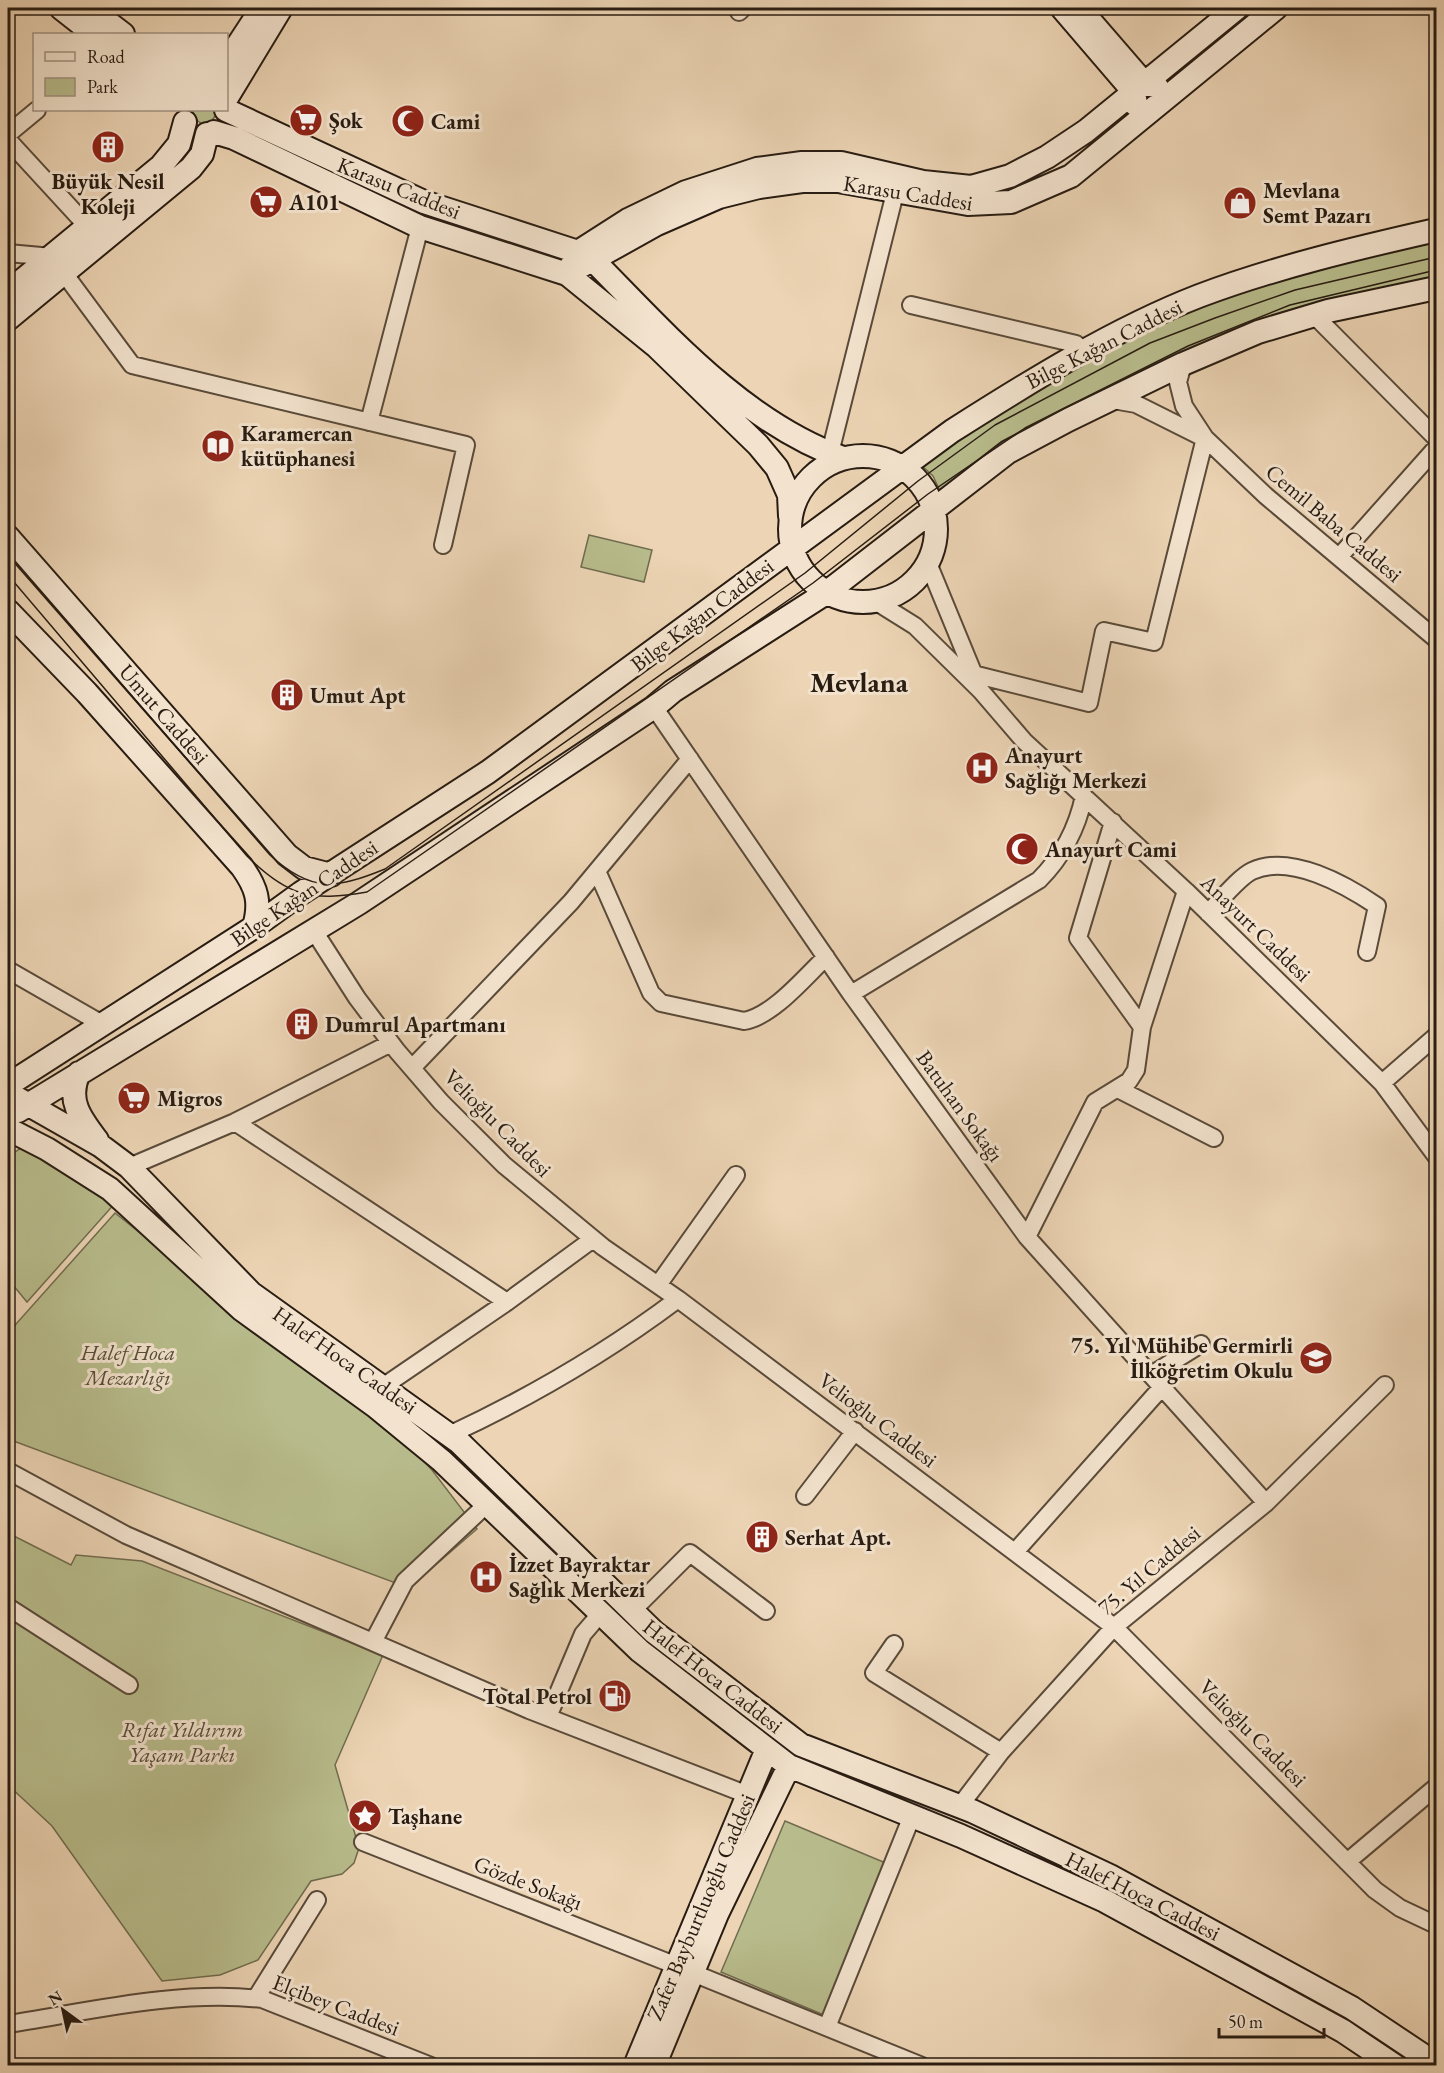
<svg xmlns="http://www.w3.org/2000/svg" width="1444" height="2073" font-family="'EB Garamond',serif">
<rect width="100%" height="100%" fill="#ecd4b4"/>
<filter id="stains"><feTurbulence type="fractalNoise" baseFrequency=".00333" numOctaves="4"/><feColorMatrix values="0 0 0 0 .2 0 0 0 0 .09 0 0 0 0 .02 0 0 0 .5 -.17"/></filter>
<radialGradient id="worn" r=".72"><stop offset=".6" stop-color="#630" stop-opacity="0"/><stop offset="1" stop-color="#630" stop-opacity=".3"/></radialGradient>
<path fill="#b8bc8c" stroke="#706c4f" stroke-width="1.5" d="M 193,110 L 216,110 L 216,115 L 210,123 L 202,124 L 194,118 Z
M 1436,236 L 1436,278 L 1330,301 L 941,493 L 933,476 L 919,463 L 982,421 L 1152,326 L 1213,298 Z
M 589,535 L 652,550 L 644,582 L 581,567 Z
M 24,1146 L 117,1201 L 27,1302 L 8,1279 L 8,1157 Z
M 115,1213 L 411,1448 L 432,1470 L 477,1529 L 409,1588 L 8,1439 L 8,1333 Z
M 8,1533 L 71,1565 L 76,1555 L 142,1561 L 383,1655 L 335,1765 L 359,1848 L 354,1863 L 342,1874 L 311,1881 L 258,1960 L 220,1975 L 162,1981 L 52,1826 L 8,1785 Z
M 785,1821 L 888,1864 L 824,2015 L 721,1972 Z"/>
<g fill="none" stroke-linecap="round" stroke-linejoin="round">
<g stroke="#594a3a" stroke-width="20">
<path id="street" d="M 739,12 L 743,8
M 8,134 L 37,110
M 8,140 L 88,227
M 8,253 L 52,257 L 132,365 L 466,445 L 443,545
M 911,305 L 1076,344 L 1085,353
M 1314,315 L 1436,438
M 1183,364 L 1178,382 L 1184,406 L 1205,438 L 1266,496 L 1436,639
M 1113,400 L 1136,404 L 1204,438
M 369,422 L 420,227
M 830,453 L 898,181
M 1339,557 L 1436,448
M 928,563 L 977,682
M 875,601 L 915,626 L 981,691 L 1024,741 L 1186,891 L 1382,1083 L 1436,1156
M 973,674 L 1089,703 L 1104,631 L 1154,642 L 1205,438
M 654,707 L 851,994 L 1027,1237 L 1266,1503
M 1113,822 L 1078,938 L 1142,1027
M 597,871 L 651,993 L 661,1003 L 744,1021 C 773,1016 805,977 826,957
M 1208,913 C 1219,902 1239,877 1252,871 C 1290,853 1346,885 1377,906 L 1367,952
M 314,931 L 357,998 L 397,1051 L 441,1102 L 504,1165 L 603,1247 L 678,1299 L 1114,1627 L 1375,1890 L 1400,1908 L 1436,1925
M 8,970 L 102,1024
M 851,994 L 1039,880 C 1063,856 1077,829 1084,796
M 412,1068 L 571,902 L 690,759
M 1382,1083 L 1436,1036
M 1118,1089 L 1214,1138
M 235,1122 L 507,1302
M 129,1167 L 235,1122 L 391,1043
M 1027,1237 L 1095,1102 L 1129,1081 L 1136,1070 L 1142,1027 L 1186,891
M 658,1285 L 736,1175
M 1151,1375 L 1201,1344
M 384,1386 L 507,1302 L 593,1239
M 449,1435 C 531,1397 606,1353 678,1299
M 8,1471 L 126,1535 L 529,1710 L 748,1795
M 805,1496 L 855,1431
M 1015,1552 L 1162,1387
M 8,1607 L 129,1685
M 632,1611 L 690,1553 L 766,1611
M 373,1642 L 405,1581 L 487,1504
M 894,1644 L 874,1673 L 1001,1752
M 548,1717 L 583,1634 L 601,1613
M 959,1807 L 1001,1752 L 1114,1627 L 1266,1503 L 1385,1385
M 363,1842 L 677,1966
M 1347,1862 L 1436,1787
M 693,1973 L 922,2066
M 256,1998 L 317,1900
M 8,2024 C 91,2011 177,1990 262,1999 L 431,2066
M 827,2027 L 912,1816"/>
</g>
<g stroke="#281c12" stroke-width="26">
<path id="secondary" d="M 61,8 L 94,34
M 89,8 L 123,34
M 1062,8 L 1134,92 L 1136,105
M 1079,8 L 1143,82 L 1157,87
M 226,63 L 262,8
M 226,99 L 281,8
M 226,110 L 424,202 L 578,252 L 594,261 C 667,335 743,422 843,458
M 214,132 L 234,138 L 420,227 L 567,274 L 657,347 L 758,445 L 777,468 L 789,495 L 790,516
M 568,273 L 578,252 L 628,220 L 686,192 L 757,169 L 802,163 L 841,163 L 923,182 L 971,187 L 1010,176 L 1047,157 L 1086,131 L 1237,8
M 567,274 L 657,224 L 719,197 L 759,187 L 802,181 L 838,181 L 968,204 L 1011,202 L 1071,176 L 1276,8
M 8,292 L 161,166 L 179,144 L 185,122
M 8,319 L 191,168 L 202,154 L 207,134
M790 529a73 73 0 1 1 146 0a73 73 0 1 1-146 0Z
M 8,537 L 287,855 L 304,868 L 331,875
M 8,611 L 87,693 L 242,867 C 257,888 261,902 254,927
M 79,1073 C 66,1100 81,1119 97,1140
M 8,1085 L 254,927 L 301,893 L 488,772 L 952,431 C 1029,382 1114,329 1199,296 C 1276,267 1357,248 1436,230
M 8,1093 L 101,1146 L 129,1167 L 251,1293 L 459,1442 L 654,1632 L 801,1745 L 972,1811 L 1110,1876 L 1352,2008 L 1436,2064
M 18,1111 L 359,903 L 654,707 L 673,691 L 826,593 L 1008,452 L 1068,420 L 1183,364 L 1258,332 L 1328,311 L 1436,288
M 8,1129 L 47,1149 L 110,1189 L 241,1309 L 375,1406 L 442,1461 L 640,1651 L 789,1766 L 961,1836 L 1105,1901 L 1343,2031 L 1395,2066
M 635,2066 L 767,1749
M 654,2066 L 717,1914 L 789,1766"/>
</g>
<use href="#street" stroke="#f3e3ce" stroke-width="16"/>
<use href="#secondary" stroke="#f3e3ce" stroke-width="22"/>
<path stroke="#281c12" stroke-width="1.5" d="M 8,553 L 270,855 C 311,893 336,889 385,869 L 805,573 L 918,481 L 995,425 L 1150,343 L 1215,318 L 1295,290 L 1436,257
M 8,575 L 247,856 C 287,896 311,902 367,892 L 813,583 L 928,494 L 1025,428 L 1188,346 L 1290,305 L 1436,270"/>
</g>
<defs>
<g id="supermarket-disc" transform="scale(1.725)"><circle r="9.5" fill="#8f2418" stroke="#f3e3ce"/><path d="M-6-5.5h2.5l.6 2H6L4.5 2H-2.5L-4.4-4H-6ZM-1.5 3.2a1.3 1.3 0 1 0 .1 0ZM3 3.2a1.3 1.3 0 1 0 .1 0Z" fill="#fff"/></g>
<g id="mosque-disc" transform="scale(1.725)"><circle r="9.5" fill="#8f2418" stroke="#f3e3ce"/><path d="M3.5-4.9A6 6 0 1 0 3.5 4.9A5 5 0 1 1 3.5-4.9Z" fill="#fff"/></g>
<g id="building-disc" transform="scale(1.725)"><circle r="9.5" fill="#8f2418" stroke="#f3e3ce"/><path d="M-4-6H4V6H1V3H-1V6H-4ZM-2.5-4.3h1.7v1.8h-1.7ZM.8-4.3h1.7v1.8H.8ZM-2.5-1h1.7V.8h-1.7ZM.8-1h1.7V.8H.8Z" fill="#fff"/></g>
<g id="shop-disc" transform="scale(1.725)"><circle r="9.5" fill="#8f2418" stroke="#f3e3ce"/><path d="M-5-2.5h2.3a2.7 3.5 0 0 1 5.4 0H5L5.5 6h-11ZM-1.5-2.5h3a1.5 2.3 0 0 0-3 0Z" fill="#fff"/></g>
<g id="library-disc" transform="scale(1.725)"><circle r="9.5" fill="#8f2418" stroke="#f3e3ce"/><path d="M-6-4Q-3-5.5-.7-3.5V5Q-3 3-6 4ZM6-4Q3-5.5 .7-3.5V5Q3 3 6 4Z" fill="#fff"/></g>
<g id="hospital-disc" transform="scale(1.725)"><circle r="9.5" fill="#8f2418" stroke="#f3e3ce"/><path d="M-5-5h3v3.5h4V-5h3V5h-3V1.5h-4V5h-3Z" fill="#fff"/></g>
<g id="school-disc" transform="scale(1.725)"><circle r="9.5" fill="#8f2418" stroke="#f3e3ce"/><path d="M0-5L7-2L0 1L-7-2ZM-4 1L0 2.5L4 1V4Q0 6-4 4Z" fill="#fff"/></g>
<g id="fuel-disc" transform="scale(1.725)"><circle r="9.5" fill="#8f2418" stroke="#f3e3ce"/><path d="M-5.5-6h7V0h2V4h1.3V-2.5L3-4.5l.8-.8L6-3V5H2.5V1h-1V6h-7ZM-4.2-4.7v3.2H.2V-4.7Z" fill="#fff"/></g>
<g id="sight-disc" transform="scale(1.725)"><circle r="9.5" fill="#8f2418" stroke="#f3e3ce"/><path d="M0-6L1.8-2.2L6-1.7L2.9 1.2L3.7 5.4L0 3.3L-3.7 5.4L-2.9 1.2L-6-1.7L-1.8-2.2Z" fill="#fff"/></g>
</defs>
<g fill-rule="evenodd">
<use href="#supermarket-disc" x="306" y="120"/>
<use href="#mosque-disc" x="408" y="121"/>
<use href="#building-disc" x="108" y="147"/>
<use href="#supermarket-disc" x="266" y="202"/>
<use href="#shop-disc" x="1240" y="203"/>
<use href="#library-disc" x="218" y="446"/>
<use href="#building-disc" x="287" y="695"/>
<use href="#hospital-disc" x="982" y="768"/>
<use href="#mosque-disc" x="1022" y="849"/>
<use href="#building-disc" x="302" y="1024"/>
<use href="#supermarket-disc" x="134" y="1098"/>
<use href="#school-disc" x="1316" y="1358"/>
<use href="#building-disc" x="762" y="1537"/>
<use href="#hospital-disc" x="486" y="1577"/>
<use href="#fuel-disc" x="615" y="1696"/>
<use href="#sight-disc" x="365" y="1816"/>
</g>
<g text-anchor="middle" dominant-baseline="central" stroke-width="6" stroke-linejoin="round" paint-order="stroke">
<g font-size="22" font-weight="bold" fill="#281c12" stroke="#f3e3ce" text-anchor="start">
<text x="329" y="120">Şok</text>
<text x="431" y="121">Cami</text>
<text x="108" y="181" text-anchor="middle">Büyük Nesil<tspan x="108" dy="25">Koleji</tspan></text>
<text x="1263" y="190">Mevlana<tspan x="1263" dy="25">Semt Pazarı</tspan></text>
<text x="289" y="202">A101</text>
<text x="241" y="433">Karamercan<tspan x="241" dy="25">kütüphanesi</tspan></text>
<text x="310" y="695">Umut Apt</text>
<text x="1005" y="755">Anayurt<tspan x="1005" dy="25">Sağlığı Merkezi</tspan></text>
<text x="1045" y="849">Anayurt Cami</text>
<text x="325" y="1024">Dumrul Apartmanı</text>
<text x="157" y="1098">Migros</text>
<text x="1293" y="1345" text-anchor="end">75. Yıl Mühibe Germirli<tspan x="1293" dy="25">İlköğretim Okulu</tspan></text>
<text x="785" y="1537">Serhat Apt.</text>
<text x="509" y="1564">İzzet Bayraktar<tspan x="509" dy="25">Sağlık Merkezi</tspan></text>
<text x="592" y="1696" text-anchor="end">Total Petrol</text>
<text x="388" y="1816">Taşhane</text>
</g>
<g font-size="22" fill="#281c12" stroke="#f3e3ce">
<text transform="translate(399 188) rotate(22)">Karasu Caddesi</text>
<text transform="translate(908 193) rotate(9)">Karasu Caddesi</text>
<text transform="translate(1104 344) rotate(-27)">Bilge Kağan Caddesi</text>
<text transform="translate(1334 523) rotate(40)">Cemil Baba Caddesi</text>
<text transform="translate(702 615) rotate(-37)">Bilge Kağan Caddesi</text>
<text transform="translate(164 714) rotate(49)">Umut Caddesi</text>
<text transform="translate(304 893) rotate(-34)">Bilge Kağan Caddesi</text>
<text transform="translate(1256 928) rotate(44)">Anayurt Caddesi</text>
<text transform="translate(960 1106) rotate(54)">Batuhan Sokağı</text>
<text transform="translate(498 1123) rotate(45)">Velioğlu Caddesi</text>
<text transform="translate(345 1360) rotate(35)">Halef Hoca Caddesi</text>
<text transform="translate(878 1420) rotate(37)">Velioğlu Caddesi</text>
<text transform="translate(1149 1570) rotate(-40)">75. Yıl Caddesi</text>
<text transform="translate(713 1676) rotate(38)">Halef Hoca Caddesi</text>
<text transform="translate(1253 1733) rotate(45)">Velioğlu Caddesi</text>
<text transform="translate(528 1883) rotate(21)">Gözde Sokağı</text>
<text transform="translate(1143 1896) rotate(27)">Halef Hoca Caddesi</text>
<text transform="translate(701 1907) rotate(-67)">Zafer Bayburtluoğlu Caddesi</text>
<text transform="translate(336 2005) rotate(21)">Elçibey Caddesi</text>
</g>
<g font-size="22" font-style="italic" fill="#534c37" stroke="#f3e3ce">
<text x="128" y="1352">Halef Hoca<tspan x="128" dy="25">Mezarlığı</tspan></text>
<text x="182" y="1729">Rıfat Yıldırım<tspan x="182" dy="25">Yaşam Parkı</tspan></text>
</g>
<g font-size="28" font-weight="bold" fill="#281c12" stroke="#f3e3ce">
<text x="859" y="682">Mevlana</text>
</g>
</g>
<rect width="1444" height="2073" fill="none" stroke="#ecd4b4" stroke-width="30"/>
<rect x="9" y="9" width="1426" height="2055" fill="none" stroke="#281c12" stroke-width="3"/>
<rect x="15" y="15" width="1414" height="2043" fill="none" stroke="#281c12" stroke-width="1.5"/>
<rect x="33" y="33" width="195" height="78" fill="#f3e3ce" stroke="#a29383" stroke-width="1.5"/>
<rect x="45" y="52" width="30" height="9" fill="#f3e3ce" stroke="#a29383" stroke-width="1.5"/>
<text x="87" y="63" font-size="18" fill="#281c12">Road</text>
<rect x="45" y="78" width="30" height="18" fill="#b8bc8c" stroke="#a29383" stroke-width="1.5"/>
<text x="87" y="93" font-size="18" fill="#281c12">Park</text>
<g transform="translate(63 2010) rotate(327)" stroke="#f3e3ce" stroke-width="4.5" paint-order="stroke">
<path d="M0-4.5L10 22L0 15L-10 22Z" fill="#281c12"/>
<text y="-9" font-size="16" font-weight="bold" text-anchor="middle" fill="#281c12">N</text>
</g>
<path d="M1219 2028v9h105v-9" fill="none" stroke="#281c12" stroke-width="3"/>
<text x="1228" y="2028" font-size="18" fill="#281c12" stroke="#f3e3ce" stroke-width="4.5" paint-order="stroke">50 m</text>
<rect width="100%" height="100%" filter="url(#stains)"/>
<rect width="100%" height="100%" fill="url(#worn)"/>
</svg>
